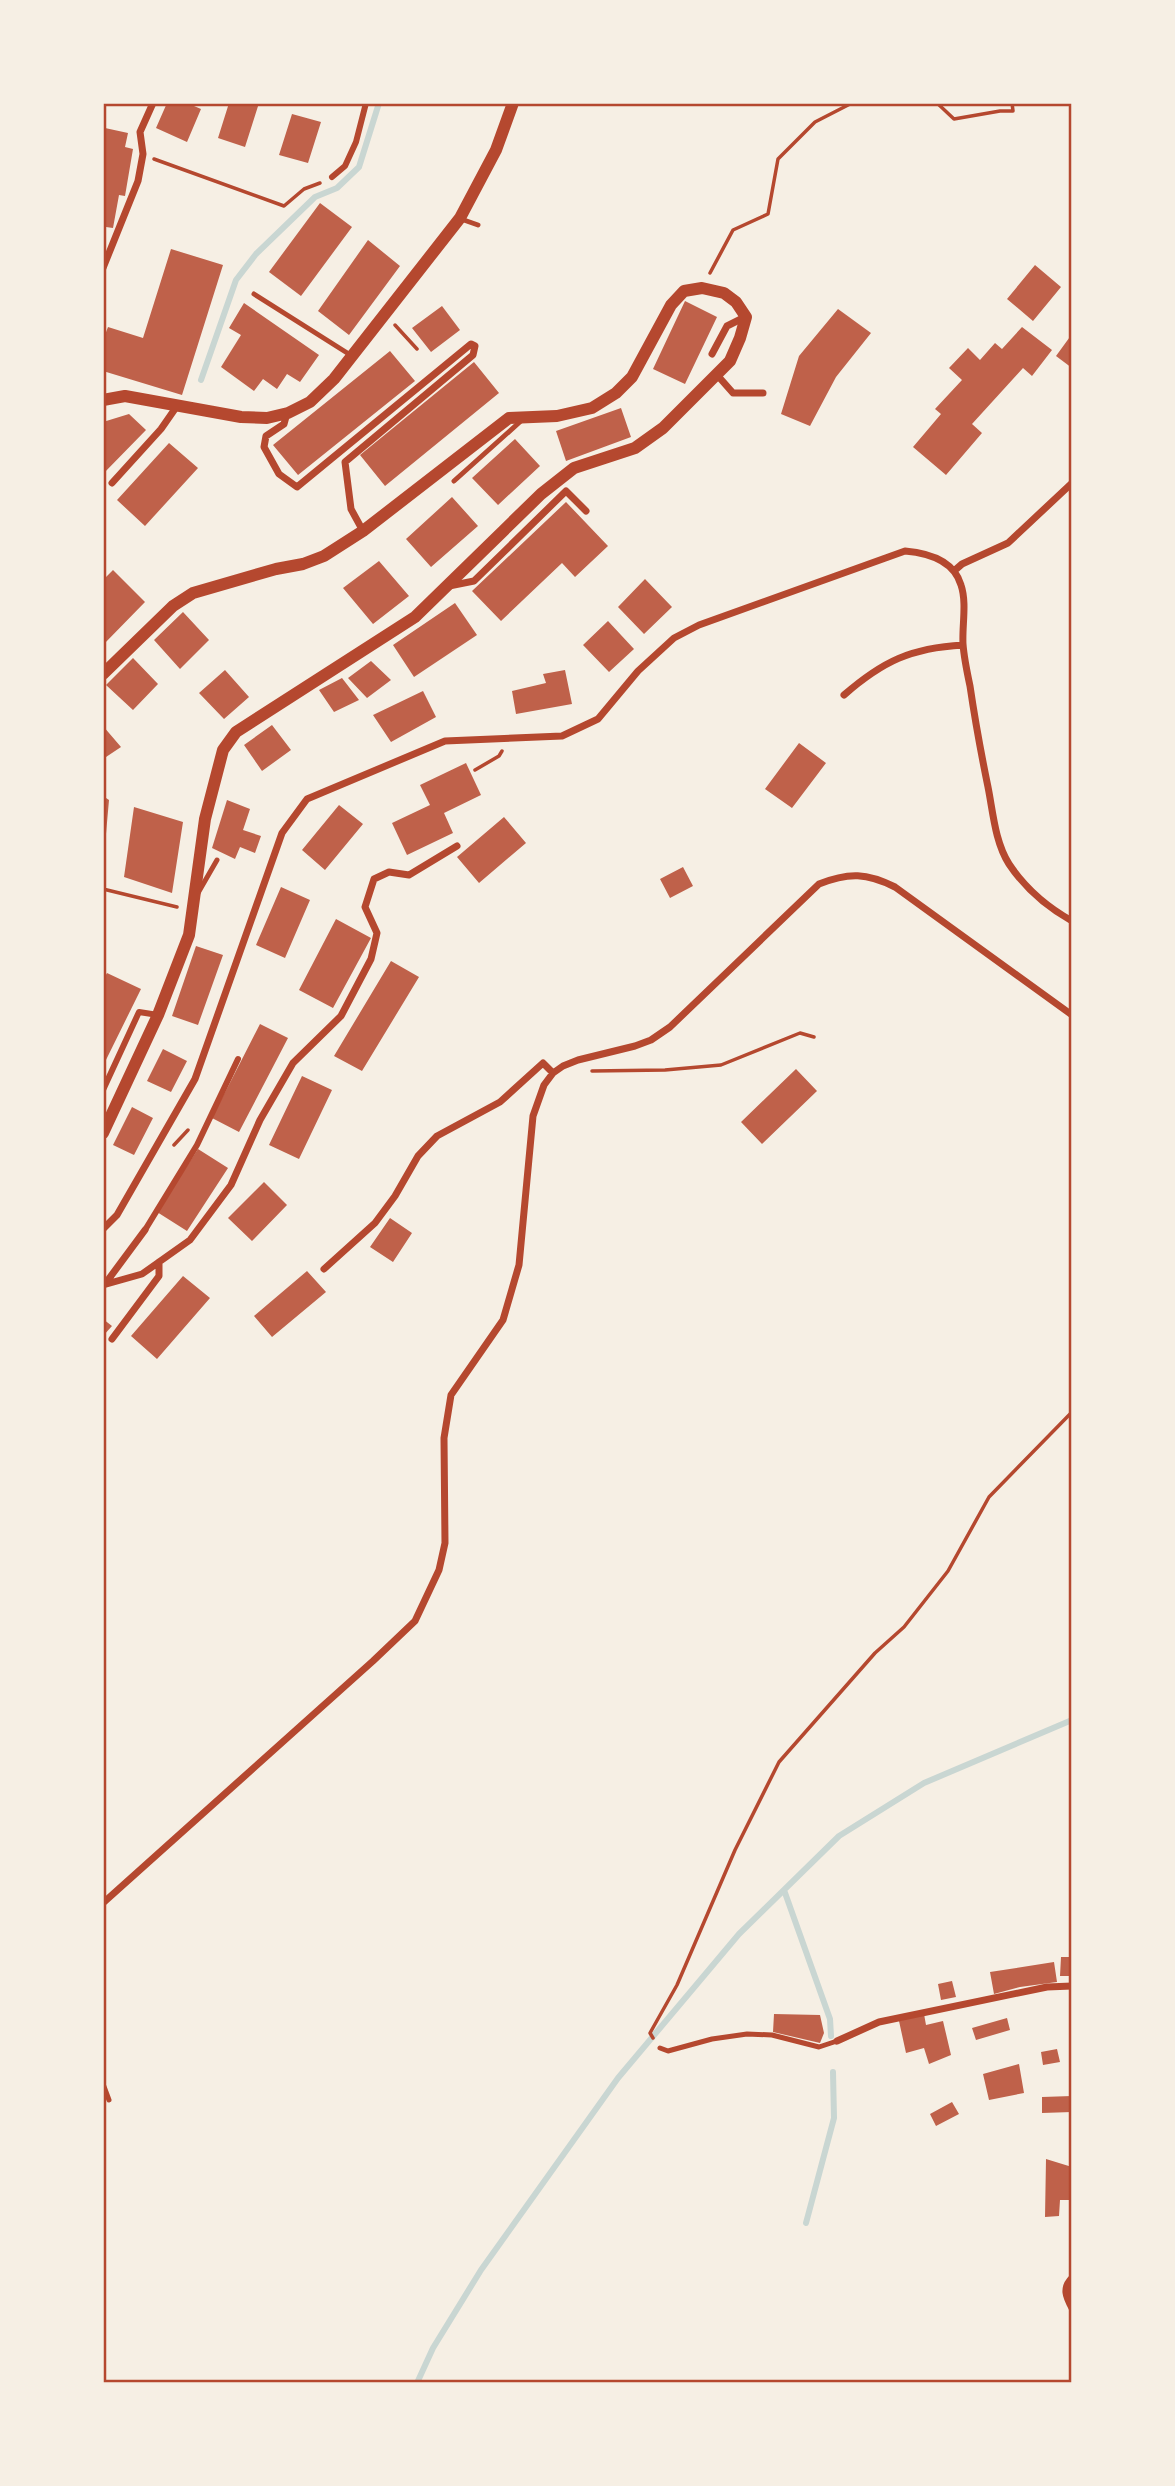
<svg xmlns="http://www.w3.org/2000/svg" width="1175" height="2486" font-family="Barlow,sans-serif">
<rect width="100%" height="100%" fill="#f6efe4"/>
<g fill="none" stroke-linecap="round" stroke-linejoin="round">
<path stroke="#c9d6d2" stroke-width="6" d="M 201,380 L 236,280 L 256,254 L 315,197 L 337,188 L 359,167 L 379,103
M 784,1890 L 830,2019 L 831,2036
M 806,2223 L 834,2118 L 833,2072
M 417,2383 L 433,2348 L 481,2270 L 618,2078 L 739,1934 L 839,1836 L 924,1783 L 1072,1720"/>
</g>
<path fill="#bf614a" d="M 167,103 L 187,103 L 201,109 L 187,142 L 156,128 Z
M 229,103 L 259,103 L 245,147 L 218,138 Z
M 292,114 L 321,122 L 308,163 L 279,155 Z
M 105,128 L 128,133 L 125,147 L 133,149 L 125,196 L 119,195 L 113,228 L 106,227 L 105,235 Z
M 320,203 L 352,227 L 301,296 L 269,272 Z
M 368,240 L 400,266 L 349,335 L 318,311 Z
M 171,249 L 223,265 L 182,395 L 103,371 L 103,340 L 108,327 L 143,338 Z
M 1035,265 L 1061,287 L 1033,321 L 1007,299 Z
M 685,301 L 717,317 L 685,384 L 653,369 Z
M 244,303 L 319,355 L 300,382 L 287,374 L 277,389 L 263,379 L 254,391 L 221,367 L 241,335 L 229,328 Z
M 442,306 L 460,330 L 431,352 L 412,328 Z
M 838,309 L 871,333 L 836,377 L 810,426 L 781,414 L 799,356 Z
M 1022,327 L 1052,350 L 1032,376 L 1023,368 L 972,424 L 982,433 L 946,475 L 913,447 L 941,414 L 935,409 L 962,380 L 949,368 L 968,348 L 980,360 L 995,343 L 1002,349 Z
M 1072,334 L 1072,368 L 1056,356 Z
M 390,351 L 415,381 L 298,475 L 273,445 Z
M 474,362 L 499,393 L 385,486 L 360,455 Z
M 621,408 L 631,437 L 566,461 L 556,431 Z
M 129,414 L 146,430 L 103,474 L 103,422 Z
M 515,439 L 540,466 L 498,505 L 472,478 Z
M 169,443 L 198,468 L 145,526 L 117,500 Z
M 452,497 L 478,526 L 431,567 L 406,539 Z
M 566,502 L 608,546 L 575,577 L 562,563 L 501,621 L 472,591 Z
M 379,561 L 409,596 L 373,624 L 343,588 Z
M 113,570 L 145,602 L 103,645 L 103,580 Z
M 645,579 L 672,607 L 644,634 L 618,607 Z
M 455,603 L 477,635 L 414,677 L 393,645 Z
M 183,612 L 209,640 L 180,669 L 154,640 Z
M 608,621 L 634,649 L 609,672 L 583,645 Z
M 133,658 L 158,684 L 133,710 L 106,685 Z
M 371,661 L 391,680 L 367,698 L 348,678 Z
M 225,670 L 249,697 L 224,719 L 199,693 Z
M 565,670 L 572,704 L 516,714 L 512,691 L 546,683 L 543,674 Z
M 342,678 L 359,700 L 334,712 L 319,690 Z
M 423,691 L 436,717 L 391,742 L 373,715 Z
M 272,725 L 291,750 L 262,771 L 244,745 Z
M 103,726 L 121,747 L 103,759 Z
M 799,743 L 826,763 L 792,808 L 765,789 Z
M 466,763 L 481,795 L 444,813 L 453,833 L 407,855 L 392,823 L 430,805 L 420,785 Z
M 103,796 L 109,800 L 105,845 L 103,845 Z
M 227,800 L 250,809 L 243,830 L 261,836 L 255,853 L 240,847 L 235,859 L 212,848 Z
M 339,805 L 363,824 L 325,870 L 302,850 Z
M 134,807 L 183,822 L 172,893 L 124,877 Z
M 504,817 L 526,843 L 479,883 L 457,857 Z
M 683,867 L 693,886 L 670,898 L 660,879 Z
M 281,887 L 310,900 L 285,958 L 256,945 Z
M 336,919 L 371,938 L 333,1008 L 299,990 Z
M 196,946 L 223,955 L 198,1025 L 172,1016 Z
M 391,961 L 419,977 L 362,1071 L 334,1056 Z
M 107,973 L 141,989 L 103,1066 L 103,980 Z
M 260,1024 L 288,1038 L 239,1132 L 212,1118 Z
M 163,1049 L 187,1061 L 171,1092 L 147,1081 Z
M 796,1069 L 817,1091 L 762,1144 L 741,1122 Z
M 302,1076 L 332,1090 L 299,1159 L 269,1145 Z
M 132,1107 L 153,1118 L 134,1155 L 113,1145 Z
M 198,1149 L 228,1168 L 187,1231 L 157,1212 Z
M 264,1182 L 287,1205 L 252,1241 L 228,1218 Z
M 390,1218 L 412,1233 L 393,1262 L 370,1247 Z
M 307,1271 L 326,1292 L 272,1337 L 254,1316 Z
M 183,1276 L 210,1298 L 157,1359 L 131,1336 Z
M 103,1319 L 112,1326 L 103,1336 Z
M 1061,1957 L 1072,1957 L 1072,1976 L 1060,1976 Z
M 1054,1962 L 1057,1982 L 1020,1987 L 994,1994 L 990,1972 Z
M 952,1981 L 956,1997 L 941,2000 L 938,1984 Z
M 774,2014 L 820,2015 L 824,2033 L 820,2043 L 773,2032 Z
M 924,2014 L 926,2025 L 943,2021 L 951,2055 L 929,2064 L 924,2048 L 906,2053 L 899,2021 Z
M 1007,2018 L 1010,2030 L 976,2040 L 972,2028 Z
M 1057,2049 L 1060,2062 L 1043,2065 L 1041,2052 Z
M 1019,2064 L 1024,2093 L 989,2100 L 983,2074 Z
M 1072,2096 L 1072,2112 L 1042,2113 L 1042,2097 Z
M 952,2102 L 959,2114 L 936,2126 L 930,2114 Z
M 1046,2159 L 1072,2167 L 1072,2200 L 1060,2200 L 1059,2216 L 1045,2217 Z"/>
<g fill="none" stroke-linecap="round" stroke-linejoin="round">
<path stroke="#b5482f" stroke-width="3.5" d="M 937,103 L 954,119 L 1000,111 L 1013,111 L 1012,103
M 154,159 L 284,206 L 304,189 L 320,183
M 710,273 L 733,230 L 768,214 L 778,159 L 815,122 L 852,103
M 395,325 L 417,349
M 475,770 L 499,756 L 502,751
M 103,889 L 177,907
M 592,1071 L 665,1070 L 721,1065 L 800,1033 L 814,1037
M 174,1145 L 188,1130
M 653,2038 L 650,2033 L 677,1985 L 735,1850 L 779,1762 L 875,1653 L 904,1627 L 948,1571 L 989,1497 L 1072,1412"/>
<path stroke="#b5482f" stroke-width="5" d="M 461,219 L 478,225
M 254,294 L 352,356
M 454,481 L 522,420
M 198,893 L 217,860
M 660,2048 L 668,2051 L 712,2039 L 747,2034 L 772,2035 L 819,2047 L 837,2041
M 103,2084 L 109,2100"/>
<path stroke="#b5482f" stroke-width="6" d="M 332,177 L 345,166 L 356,142 L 366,103
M 103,1090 L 139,1012 L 158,1015
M 145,1230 L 197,1145 L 238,1059"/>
<path stroke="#b5482f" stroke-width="7" d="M 103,268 L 138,181 L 143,154 L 140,132 L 153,103
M 712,354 L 727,326 L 745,317
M 718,376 L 733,393 L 763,393
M 287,413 L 284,424 L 266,436 L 264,447 L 279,474 L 297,487 L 471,344 L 475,346 L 473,355 L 345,462 L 351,509 L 363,531
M 112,483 L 161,429 L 177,406
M 954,571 L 962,564 L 1008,543 L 1072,483
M 449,586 L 474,581 L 566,491 L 586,511
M 844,695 C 883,661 911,648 963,645
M 103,1229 L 117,1215 L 195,1079 L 282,833 L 307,799 L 445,741 L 562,736 L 598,719 L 638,671 L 674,638 L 699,625 L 905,551 C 928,553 954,561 961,585 C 967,603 962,625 963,644 C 964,658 967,672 970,686 C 975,720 981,753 988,787 C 993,812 995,842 1009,864 C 1025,888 1047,907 1072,921
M 324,1269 L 375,1223 L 395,1196 L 418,1156 L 437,1136 L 500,1102 L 543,1063 L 553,1073
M 105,1284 L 145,1230
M 103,1285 L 142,1274 L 190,1240 L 231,1185 L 260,1120 L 293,1063 L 341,1016 L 371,959 L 377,933 L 365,907 L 374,879 L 389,872 L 409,875 L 457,846
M 112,1339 L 159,1276 L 159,1262
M 103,1903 L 373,1661 L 415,1621 L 439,1570 L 445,1543 L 444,1438 L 451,1395 L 503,1320 L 519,1265 L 533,1116 L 544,1085 L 553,1073 L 563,1066 L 578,1060 L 635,1046 L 651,1040 L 670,1027 L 819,884 C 849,872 867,873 895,887 L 1072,1015
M 837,2041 L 879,2022 L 1047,1987 L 1072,1986
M 1072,2278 C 1062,2288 1066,2297 1072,2308"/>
<path stroke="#b5482f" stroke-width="12" d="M 103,400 L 125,396 L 241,417 L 267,418 L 288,413 L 310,402 L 334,379 L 460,218 L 496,150 L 513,103
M 103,674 L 173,606 L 193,593 L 276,569 L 303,564 L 324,556 L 363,531 L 509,418 L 557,416 L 592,408 L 616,393 L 632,377 L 671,305 L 684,291 L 702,288 L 724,293 L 736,302 L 746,317 L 740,338 L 730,361 L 663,428 L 635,448 L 574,468 L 541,494 L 415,617 L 236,732 L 223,750 L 205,819 L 189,935 L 158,1015 L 103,1133"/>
</g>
<rect width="1175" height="2486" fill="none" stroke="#f6efe4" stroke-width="210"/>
<rect x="105" y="105" width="965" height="2276" fill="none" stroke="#b5482f" stroke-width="2.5"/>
</svg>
